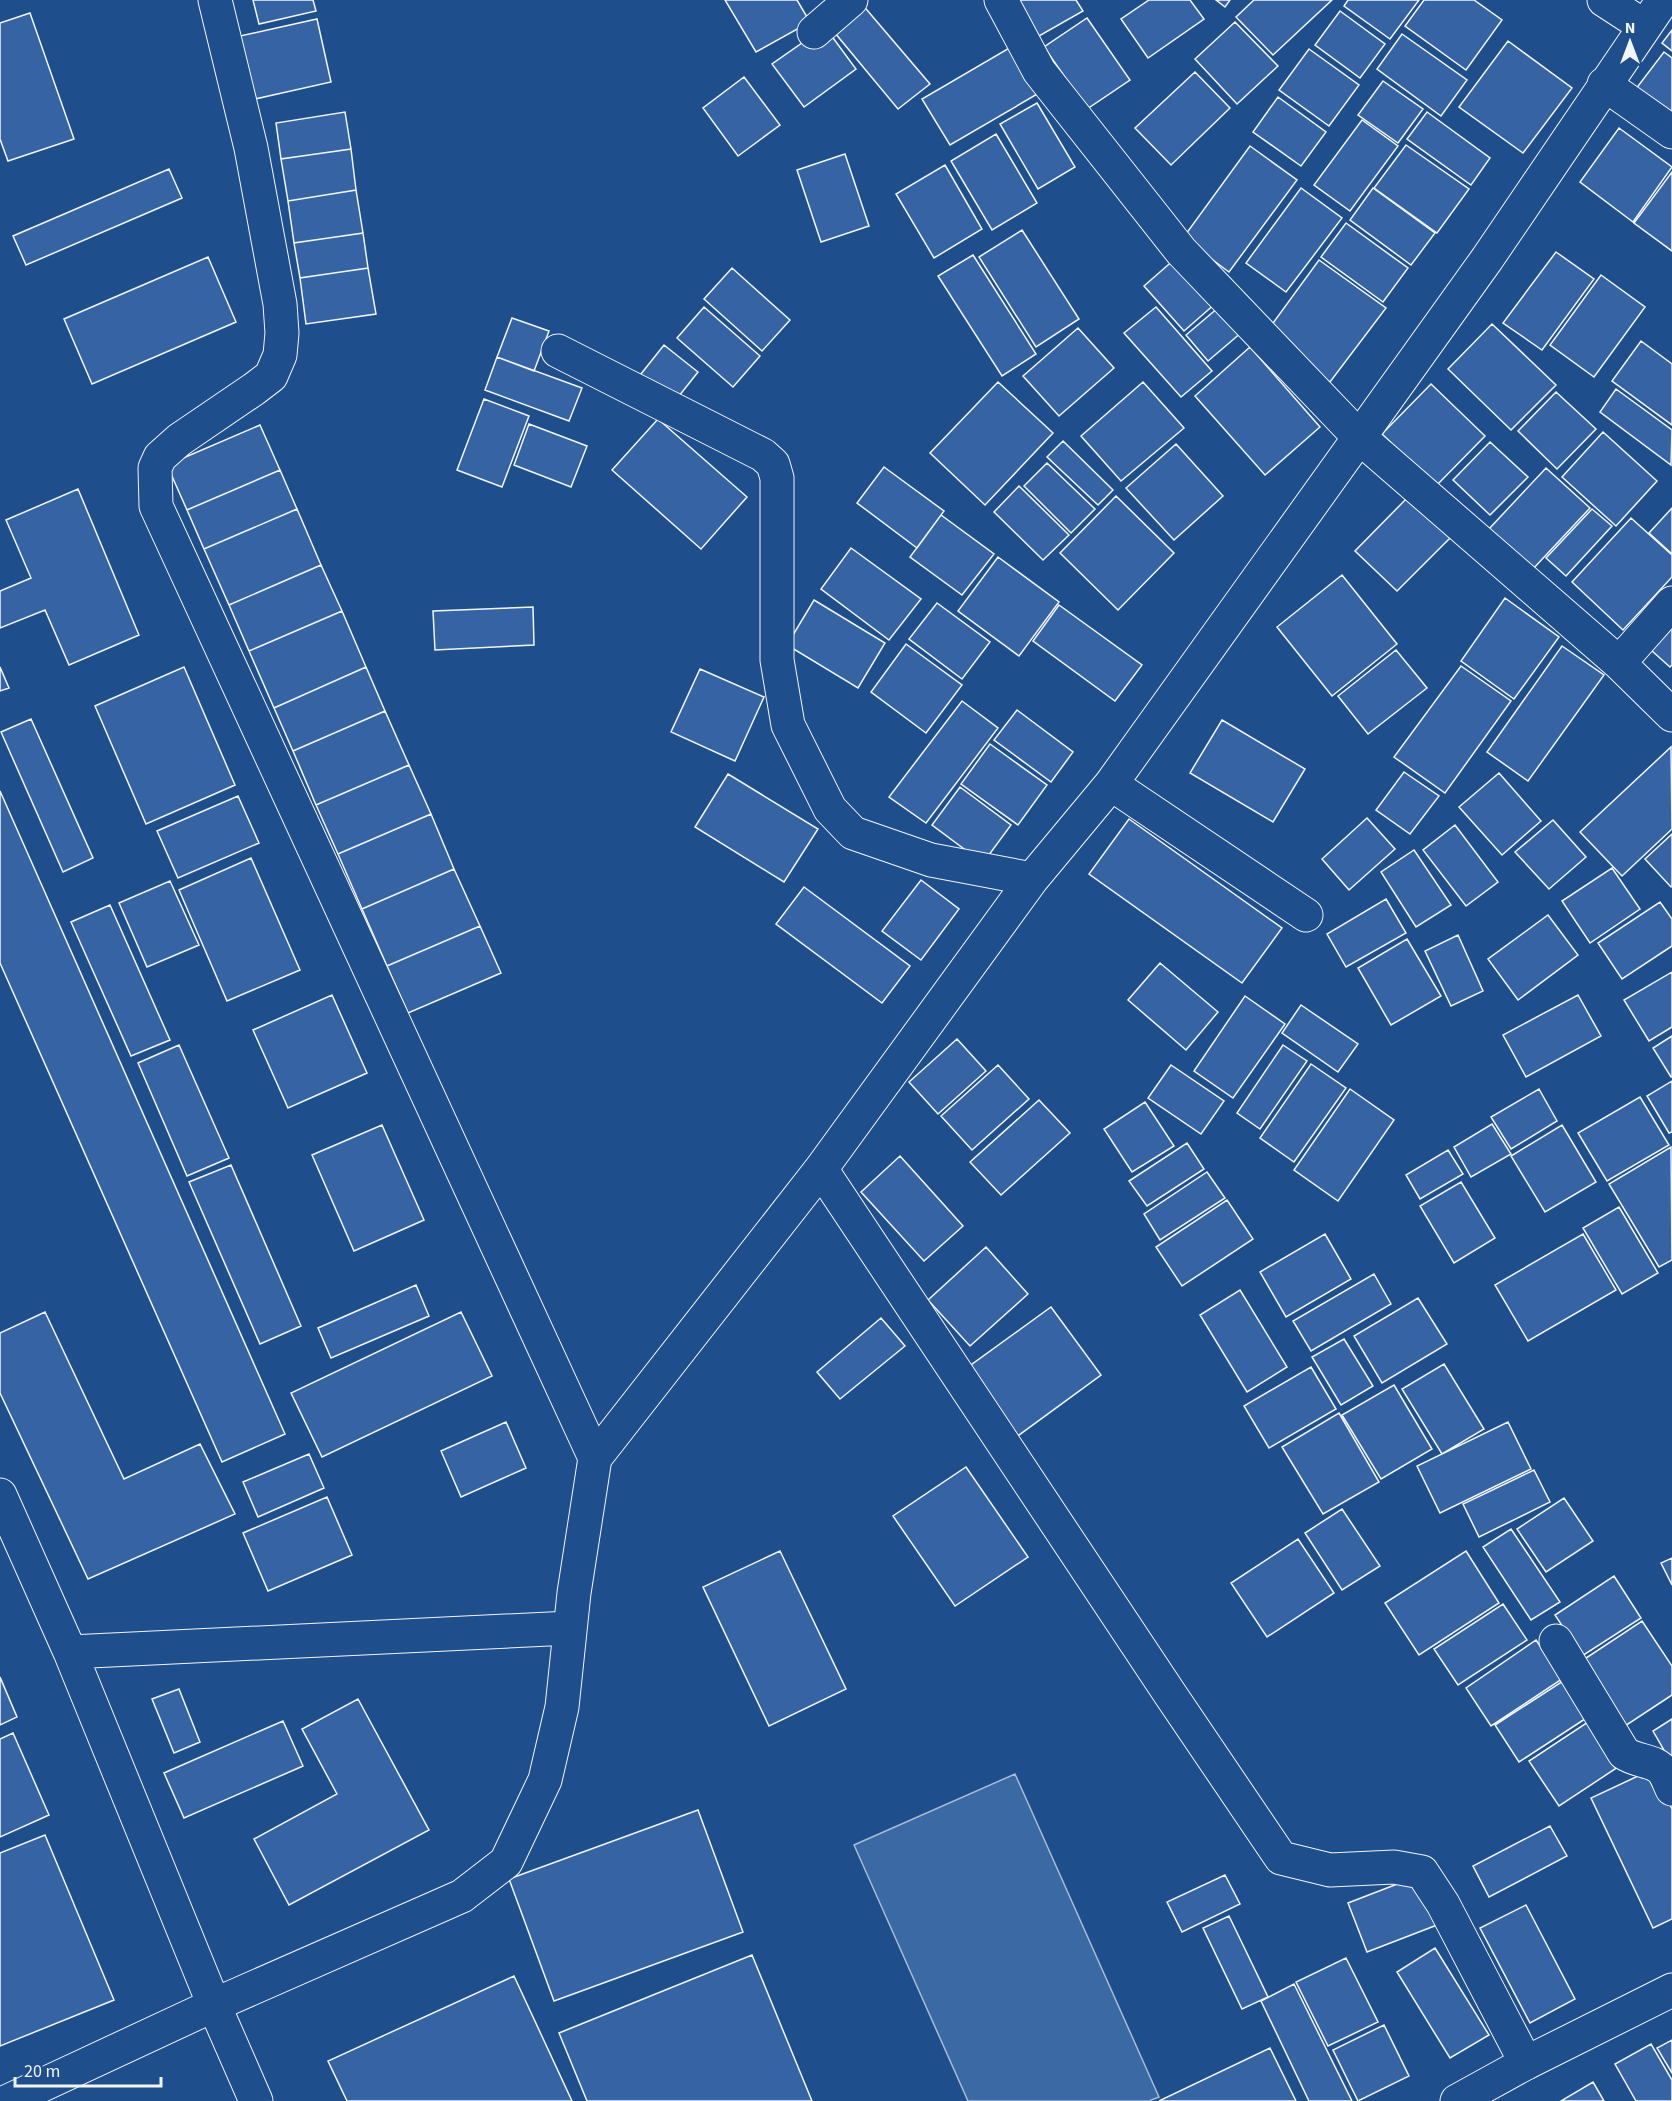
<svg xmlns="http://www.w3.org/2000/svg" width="1672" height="2101" font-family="'Source Sans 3',sans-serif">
<rect width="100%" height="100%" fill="#1f4e8c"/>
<path fill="#3b69a3" stroke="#a8bbd7" stroke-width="1.5" d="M 1015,1774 L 1159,2097 L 1149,2101 L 968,2101 L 854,1845 Z"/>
<path fill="#3563a3" stroke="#f2f6ff" stroke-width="1.5" d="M 253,0 L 313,0 L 316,11 L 259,24 Z
M 725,0 L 797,0 L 810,22 L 756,52 Z
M 1009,0 L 1076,0 L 1083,11 L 1032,40 Z
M 1149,0 L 1190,0 L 1204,19 L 1148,58 L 1121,19 Z
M 1216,0 L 1230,0 L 1225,7 Z
M 1254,0 L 1332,0 L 1273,55 L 1236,17 Z
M 1348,0 L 1419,0 L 1390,39 L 1344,6 Z
M 1424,0 L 1474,0 L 1502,20 L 1466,70 L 1405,26 Z
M 861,3 L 930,84 L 898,109 L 830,27 Z
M 1340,11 L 1385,44 L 1360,78 L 1315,45 Z
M 30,13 L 74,139 L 8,161 L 0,139 L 0,23 Z
M 1087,18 L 1130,80 L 1087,109 L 1044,47 Z
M 317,19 L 331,82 L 255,99 L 240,36 Z
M 1235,22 L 1278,66 L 1237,104 L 1195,59 Z
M 825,27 L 856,69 L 804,107 L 772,64 Z
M 1672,30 L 1672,51 L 1662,43 Z
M 1402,34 L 1467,80 L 1441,116 L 1377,69 Z
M 1508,41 L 1572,88 L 1523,153 L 1459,107 Z
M 1011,47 L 1039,93 L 950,145 L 922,99 Z
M 1309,49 L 1359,85 L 1329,126 L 1279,90 Z
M 1664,52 L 1672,58 L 1672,118 L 1635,90 Z
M 1195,72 L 1230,108 L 1171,165 L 1135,128 Z
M 744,77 L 780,125 L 738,156 L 703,108 Z
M 1383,81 L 1423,109 L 1398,143 L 1358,115 Z
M 1278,97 L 1326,132 L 1301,166 L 1253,132 Z
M 1037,103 L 1075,167 L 1038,189 L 1000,124 Z
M 345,112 L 351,149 L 281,159 L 276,123 Z
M 1427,112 L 1490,158 L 1471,185 L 1407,139 Z
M 1362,120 L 1398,146 L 1350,211 L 1314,185 Z
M 1619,128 L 1672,167 L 1633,222 L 1580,182 Z
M 996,134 L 1037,203 L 992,230 L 951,161 Z
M 1406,145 L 1469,189 L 1437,233 L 1374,188 Z
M 1250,146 L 1297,180 L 1229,272 L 1183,238 Z
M 351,149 L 356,190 L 288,201 L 281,159 Z
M 845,154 L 869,226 L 821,242 L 797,170 Z
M 945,165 L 982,229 L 934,258 L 896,194 Z
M 169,169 L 182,198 L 26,265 L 13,236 Z
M 1672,172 L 1672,251 L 1634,223 Z
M 1301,188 L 1342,218 L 1286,292 L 1246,263 Z
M 1373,188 L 1435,233 L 1411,265 L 1350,220 Z
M 356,190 L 363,233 L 294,243 L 288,201 Z
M 1346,223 L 1408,268 L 1383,302 L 1321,257 Z
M 1022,230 L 1079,319 L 1036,347 L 979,257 Z
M 363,233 L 368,268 L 300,278 L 294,243 Z
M 1556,252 L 1594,279 L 1542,350 L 1503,323 Z
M 973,255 L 1036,354 L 1002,376 L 938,276 Z
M 208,257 L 236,322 L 92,384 L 64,319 Z
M 1176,258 L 1216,303 L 1184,331 L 1144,286 Z
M 1319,260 L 1386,308 L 1330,382 L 1265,334 Z
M 368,268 L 376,314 L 306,324 L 300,278 Z
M 732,268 L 790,320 L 762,351 L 704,299 Z
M 1601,275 L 1645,307 L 1594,377 L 1550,345 Z
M 704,307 L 760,356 L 733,387 L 677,338 Z
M 1156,307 L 1212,371 L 1181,397 L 1124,333 Z
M 1219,307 L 1242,332 L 1208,361 L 1186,335 Z
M 512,318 L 549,331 L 534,371 L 497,357 Z
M 1492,324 L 1556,385 L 1511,430 L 1448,369 Z
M 1078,328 L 1114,368 L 1059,416 L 1023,376 Z
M 1641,341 L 1672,364 L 1672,425 L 1612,381 Z
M 664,345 L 698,372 L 671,406 L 637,379 Z
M 1250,347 L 1320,427 L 1265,475 L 1195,396 Z
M 497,357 L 582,388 L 569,421 L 485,390 Z
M 998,382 L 1053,433 L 985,505 L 930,453 Z
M 1143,382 L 1184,428 L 1121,481 L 1081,436 Z
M 1431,384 L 1485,436 L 1436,486 L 1382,434 Z
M 1616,389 L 1672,430 L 1671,465 L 1600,412 Z
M 1556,392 L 1596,429 L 1557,469 L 1518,431 Z
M 484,399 L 529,416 L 502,487 L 457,470 Z
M 658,419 L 747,497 L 701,549 L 612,470 Z
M 529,424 L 587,446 L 571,487 L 514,465 Z
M 260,425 L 280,470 L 187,510 L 167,465 Z
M 1603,432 L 1657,481 L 1616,526 L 1562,477 Z
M 1063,441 L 1113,490 L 1098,505 L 1047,457 Z
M 1490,442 L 1528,477 L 1490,515 L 1453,480 Z
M 1176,444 L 1223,496 L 1174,540 L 1126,488 Z
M 1047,463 L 1095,509 L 1071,533 L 1024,486 Z
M 884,467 L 944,511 L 917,548 L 857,503 Z
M 1546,468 L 1590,508 L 1532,570 L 1488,530 Z
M 280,470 L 297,509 L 204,549 L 187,510 Z
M 1019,486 L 1069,535 L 1043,560 L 994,512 Z
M 78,489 L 139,635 L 69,665 L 45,610 L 0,628 L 0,591 L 31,578 L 6,520 Z
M 1116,496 L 1174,553 L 1118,610 L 1060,553 Z
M 1408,497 L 1450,538 L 1397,591 L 1355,551 Z
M 1672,508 L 1672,554 L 1649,533 Z
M 297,509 L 321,565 L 229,605 L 204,549 Z
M 1592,509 L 1612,526 L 1566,576 L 1546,558 Z
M 941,515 L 994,554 L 962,595 L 910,557 Z
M 1631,518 L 1672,555 L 1672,577 L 1623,630 L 1572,582 Z
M 851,548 L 921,599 L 889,640 L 821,589 Z
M 998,557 L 1059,602 L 1019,656 L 958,611 Z
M 321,565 L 342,611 L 249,651 L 229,605 Z
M 1342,575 L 1397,644 L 1332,696 L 1277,627 Z
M 1505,598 L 1559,637 L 1514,699 L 1461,661 Z
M 814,600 L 885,643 L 858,688 L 787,645 Z
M 937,603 L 990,642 L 962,679 L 909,639 Z
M 1059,605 L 1142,665 L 1115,701 L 1033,641 Z
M 533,607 L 534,645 L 435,650 L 433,611 Z
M 342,611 L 366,667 L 274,708 L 249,651 Z
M 1672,612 L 1672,665 L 1670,667 L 1643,643 Z
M 906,644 L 962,685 L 926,733 L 871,692 Z
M 1562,646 L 1604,675 L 1528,781 L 1487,752 Z
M 1396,650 L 1427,688 L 1368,734 L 1338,696 Z
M 1461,666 L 1511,701 L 1445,793 L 1394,757 Z
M 0,667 L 9,688 L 0,691 Z
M 184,667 L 235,785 L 146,824 L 95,706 Z
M 366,667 L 385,711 L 293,751 L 274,708 Z
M 700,669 L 764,697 L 735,761 L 671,732 Z
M 962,701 L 998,728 L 926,823 L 889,797 Z
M 1017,710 L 1073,752 L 1051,782 L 994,740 Z
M 385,711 L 409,765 L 316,805 L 293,751 Z
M 31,719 L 93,858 L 63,872 L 1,732 Z
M 1222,720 L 1305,769 L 1273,822 L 1190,773 Z
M 990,744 L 1047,785 L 1018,825 L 961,784 Z
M 1671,747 L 1672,829 L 1622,876 L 1580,832 Z
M 409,765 L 431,814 L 338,854 L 316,805 Z
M 1404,772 L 1439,796 L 1410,834 L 1376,810 Z
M 1499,773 L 1541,821 L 1502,855 L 1459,807 Z
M 728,774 L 818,829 L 784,882 L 695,827 Z
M 960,787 L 1011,825 L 983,863 L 932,825 Z
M 0,791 L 285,1434 L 222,1462 L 0,963 Z
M 238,796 L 259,843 L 178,878 L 157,831 Z
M 431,814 L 454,869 L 362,909 L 338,854 Z
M 1367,818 L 1395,849 L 1349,890 L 1322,859 Z
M 1129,819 L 1282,928 L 1242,983 L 1089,874 Z
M 1553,820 L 1586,857 L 1549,889 L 1515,852 Z
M 1455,825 L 1498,882 L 1466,906 L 1423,850 Z
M 1672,834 L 1672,886 L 1671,887 L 1645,859 Z
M 1414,850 L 1451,905 L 1416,927 L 1381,872 Z
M 251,858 L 300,970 L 227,1001 L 179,890 Z
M 1612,868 L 1640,909 L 1590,943 L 1562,901 Z
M 454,869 L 480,926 L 387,966 L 362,909 Z
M 921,880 L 959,909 L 921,960 L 882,931 Z
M 170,881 L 199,945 L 147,967 L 119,903 Z
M 804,887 L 910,966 L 882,1003 L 776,924 Z
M 1386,899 L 1406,933 L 1346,967 L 1327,934 Z
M 1660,902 L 1672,919 L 1672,946 L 1622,979 L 1598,943 Z
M 110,905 L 170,1040 L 131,1056 L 71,922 Z
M 1548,915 L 1578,955 L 1518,1000 L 1488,959 Z
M 480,926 L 501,973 L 408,1013 L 387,966 Z
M 1458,935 L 1483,991 L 1451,1006 L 1425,951 Z
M 1407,939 L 1441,996 L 1391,1025 L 1358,968 Z
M 1160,963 L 1218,1012 L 1186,1050 L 1128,1000 Z
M 1672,972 L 1672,1027 L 1649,1041 L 1624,1000 Z
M 332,995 L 367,1073 L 288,1108 L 253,1030 Z
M 1578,995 L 1601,1036 L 1526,1077 L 1503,1035 Z
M 1245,996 L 1285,1024 L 1233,1098 L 1194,1071 Z
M 1301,1005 L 1358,1044 L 1338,1072 L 1282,1033 Z
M 1672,1036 L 1672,1077 L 1671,1077 L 1653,1048 Z
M 957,1039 L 986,1071 L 938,1114 L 909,1082 Z
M 179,1045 L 229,1158 L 187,1176 L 138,1063 Z
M 1283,1045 L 1307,1061 L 1260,1129 L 1237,1113 Z
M 1311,1064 L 1346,1088 L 1294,1162 L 1260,1138 Z
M 998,1065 L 1029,1099 L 972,1150 L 941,1116 Z
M 1171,1065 L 1224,1101 L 1201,1134 L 1148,1098 Z
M 1672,1081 L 1672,1132 L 1669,1133 L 1647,1096 Z
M 1350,1089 L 1394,1120 L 1338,1201 L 1294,1170 Z
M 1539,1089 L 1557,1121 L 1511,1149 L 1491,1117 Z
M 1640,1097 L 1669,1145 L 1607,1181 L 1578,1133 Z
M 1039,1100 L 1070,1133 L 1001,1195 L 970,1162 Z
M 1145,1102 L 1174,1146 L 1132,1172 L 1104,1129 Z
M 1492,1124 L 1511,1154 L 1471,1177 L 1454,1147 Z
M 382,1125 L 424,1220 L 354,1251 L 312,1155 Z
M 1562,1125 L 1596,1182 L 1545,1212 L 1511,1156 Z
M 1187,1143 L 1204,1169 L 1147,1206 L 1129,1181 Z
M 1671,1147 L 1672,1260 L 1659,1267 L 1609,1184 Z
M 1448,1150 L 1463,1174 L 1420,1199 L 1406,1175 Z
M 900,1156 L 963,1226 L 924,1261 L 861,1192 Z
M 231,1165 L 301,1326 L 260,1344 L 189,1182 Z
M 1207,1172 L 1225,1198 L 1160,1240 L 1144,1214 Z
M 1461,1182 L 1495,1238 L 1454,1263 L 1420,1206 Z
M 1227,1200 L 1253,1239 L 1182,1286 L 1156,1247 Z
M 1619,1207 L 1658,1273 L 1622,1294 L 1583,1228 Z
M 1325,1234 L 1351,1279 L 1286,1317 L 1260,1272 Z
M 1583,1234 L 1616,1290 L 1528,1341 L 1495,1285 Z
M 986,1247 L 1028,1294 L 970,1346 L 928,1300 Z
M 1374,1274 L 1391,1304 L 1311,1351 L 1293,1321 Z
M 416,1285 L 429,1316 L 331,1358 L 318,1328 Z
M 1240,1290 L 1287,1367 L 1247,1392 L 1200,1315 Z
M 1418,1298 L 1447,1344 L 1382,1383 L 1354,1336 Z
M 1051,1307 L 1101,1375 L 1015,1438 L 964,1370 Z
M 45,1312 L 124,1479 L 200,1444 L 235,1514 L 88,1579 L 0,1393 L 0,1333 Z
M 461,1312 L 492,1376 L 322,1457 L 291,1393 Z
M 881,1318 L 905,1346 L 840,1399 L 817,1372 Z
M 1344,1339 L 1373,1386 L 1341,1405 L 1312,1357 Z
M 1444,1364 L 1484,1429 L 1442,1454 L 1402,1389 Z
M 1311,1367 L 1336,1409 L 1269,1448 L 1244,1406 Z
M 1394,1385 L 1432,1449 L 1381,1479 L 1342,1415 Z
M 1339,1413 L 1379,1482 L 1323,1514 L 1282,1447 Z
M 506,1422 L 526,1468 L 461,1497 L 441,1451 Z
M 1508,1422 L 1531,1469 L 1440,1513 L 1417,1466 Z
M 309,1454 L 324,1488 L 258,1517 L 243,1482 Z
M 966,1467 L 1028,1557 L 955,1606 L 893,1516 Z
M 1534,1470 L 1550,1502 L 1479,1537 L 1463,1504 Z
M 327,1497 L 352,1555 L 268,1591 L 243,1533 Z
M 1564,1498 L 1593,1541 L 1546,1572 L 1517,1529 Z
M 1342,1509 L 1380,1566 L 1342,1590 L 1305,1533 Z
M 1511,1529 L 1560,1602 L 1531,1620 L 1483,1547 Z
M 1298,1539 L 1334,1593 L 1267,1637 L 1231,1583 Z
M 780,1551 L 846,1689 L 769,1726 L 703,1587 Z
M 1466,1551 L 1499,1603 L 1419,1655 L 1385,1603 Z
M 1672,1558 L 1672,1585 L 1661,1563 Z
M 1614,1576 L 1641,1618 L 1582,1656 L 1555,1615 Z
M 1503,1604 L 1527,1640 L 1458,1685 L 1434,1649 Z
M 1642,1621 L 1672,1666 L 1672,1695 L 1622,1728 L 1580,1662 Z
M 1536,1640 L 1562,1679 L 1491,1726 L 1466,1688 Z
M 0,1677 L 17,1717 L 0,1725 Z
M 1563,1681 L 1588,1717 L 1519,1762 L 1495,1725 Z
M 179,1689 L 200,1742 L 174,1753 L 152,1699 Z
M 358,1699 L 429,1830 L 289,1905 L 254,1839 L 337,1794 L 302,1729 Z
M 1672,1719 L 1672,1764 L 1653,1731 Z
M 1591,1720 L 1621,1765 L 1559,1806 L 1529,1761 Z
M 283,1721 L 303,1766 L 184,1818 L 164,1773 Z
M 13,1733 L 49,1815 L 0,1837 L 0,1739 Z
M 1653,1769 L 1672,1809 L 1672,1919 L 1653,1928 L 1591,1798 Z
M 698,1810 L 743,1932 L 554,2001 L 509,1879 Z
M 1550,1826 L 1567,1856 L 1489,1897 L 1473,1866 Z
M 45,1835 L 114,2000 L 0,2046 L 0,1853 Z
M 1225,1875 L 1240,1904 L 1182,1932 L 1167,1902 Z
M 1418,1876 L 1437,1925 L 1367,1952 L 1348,1903 Z
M 1526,1905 L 1575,1999 L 1530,2023 L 1480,1928 Z
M 1229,1916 L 1268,1997 L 1242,2009 L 1203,1928 Z
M 1435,1948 L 1489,2035 L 1450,2058 L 1397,1972 Z
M 752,1955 L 812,2101 L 587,2101 L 559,2033 Z
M 1346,1958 L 1378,2022 L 1328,2046 L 1296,1982 Z
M 514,1976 L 572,2101 L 347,2101 L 328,2061 Z
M 1294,1984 L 1352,2101 L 1309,2101 L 1261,2001 Z
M 1384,2025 L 1409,2076 L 1358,2101 L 1333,2050 Z
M 1672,2040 L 1672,2073 L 1657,2048 Z
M 1651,2044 L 1672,2080 L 1672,2101 L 1636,2101 L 1615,2064 Z
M 1270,2048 L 1296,2101 L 1159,2101 Z
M 1593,2082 L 1604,2101 L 1561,2101 Z"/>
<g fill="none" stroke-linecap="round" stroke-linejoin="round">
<g stroke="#f2f6ff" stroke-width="35">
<path id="minor" d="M 215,0 L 251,148 L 280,304 L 282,333 L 280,355 L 271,376 L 254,389 L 179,440 L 160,457 L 155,468 L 156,506 L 595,1458
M 1001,0 L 1039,71 L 1181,251 L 1359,437 L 1619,663 L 1672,715
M 1604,0 L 1644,26
M 814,32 L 851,0
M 1604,84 L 1672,132
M 558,351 L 763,455 L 773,464 L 777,478 L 777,660 L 788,725 L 830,809 L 853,833 L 931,860 L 1032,879
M 1619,663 L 1672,603
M 1111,784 L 1306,915
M 821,1169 L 1170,1694 L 1281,1858 L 1330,1870 L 1394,1867 L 1422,1872 L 1443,1904 L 1526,2063
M 0,1495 L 70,1652 L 214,2005 L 256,2101
M 1556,1641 L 1624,1753 C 1637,1762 1655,1760 1663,1771 C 1667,1776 1669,1783 1672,1789
M 70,1652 L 570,1628
M 8,2101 L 214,2005 L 462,1896 L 506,1862 L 545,1780 L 562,1707 L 574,1593 L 595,1458 L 821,1169 L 1032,879 L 1111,784 L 1487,259 L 1663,0"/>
</g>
<g stroke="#f2f6ff" stroke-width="35">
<path id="trunk" d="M 1457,2101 L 1526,2063 L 1672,1990"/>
</g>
<use href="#minor" stroke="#1f4e8c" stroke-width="33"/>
<use href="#trunk" stroke="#1f4e8c" stroke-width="33"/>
</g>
<g transform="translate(1630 42)" stroke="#1f4e8c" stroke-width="4.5" paint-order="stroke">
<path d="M0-4.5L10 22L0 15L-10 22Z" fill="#f2f6ff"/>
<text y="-9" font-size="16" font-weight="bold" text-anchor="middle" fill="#f2f6ff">N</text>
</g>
<path d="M15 2077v9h146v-9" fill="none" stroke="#f2f6ff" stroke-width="3"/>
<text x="24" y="2077" font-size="18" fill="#f2f6ff" stroke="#1f4e8c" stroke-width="4.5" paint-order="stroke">20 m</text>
</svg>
